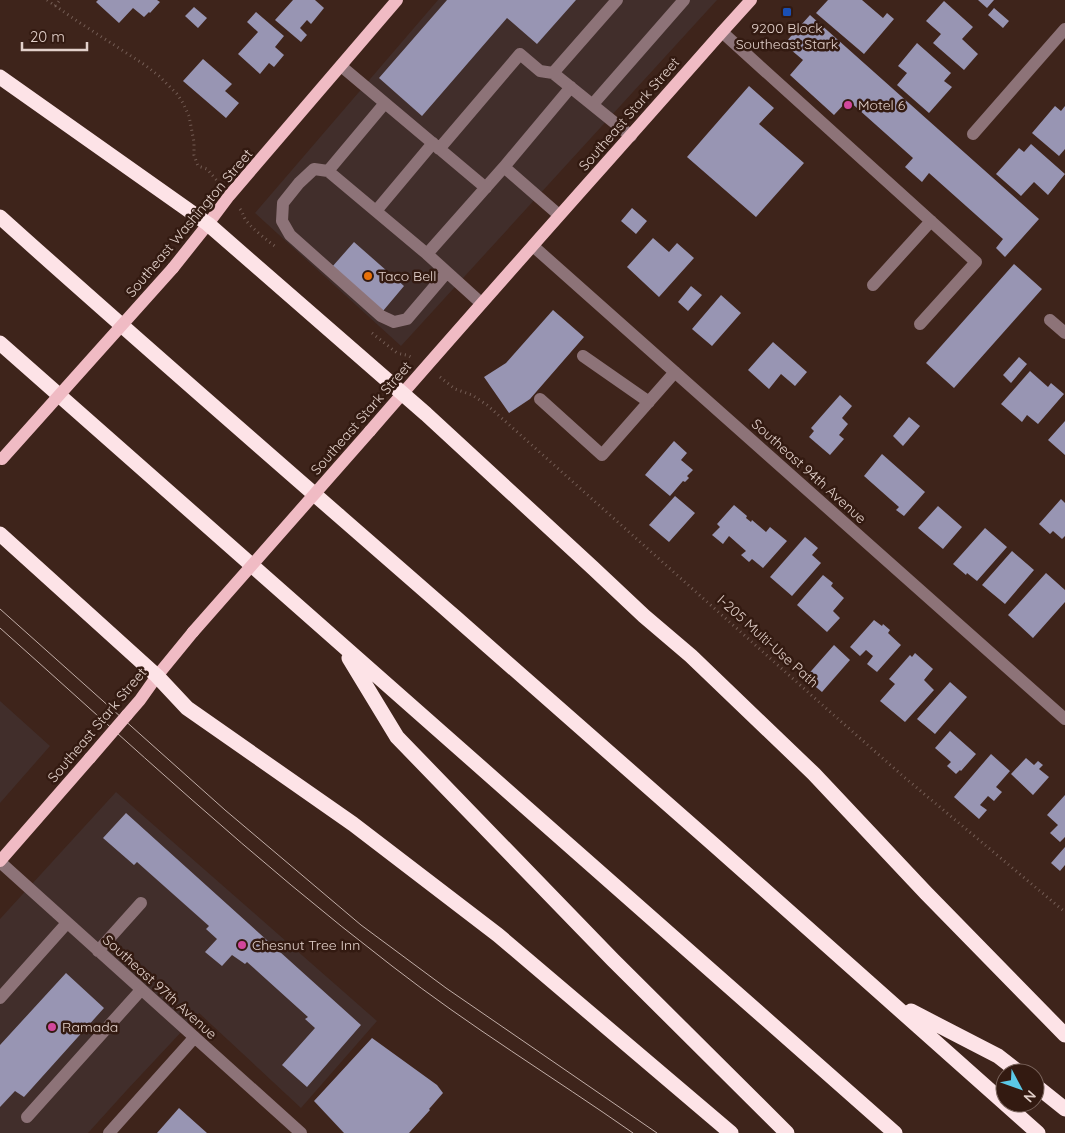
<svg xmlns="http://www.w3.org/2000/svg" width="1065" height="1133" font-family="Quicksand,sans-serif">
<rect width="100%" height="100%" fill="#3e241b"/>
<path fill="#412e2b" d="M 438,0 L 717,0 L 401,346 L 255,213 Z
M 0,701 L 50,746 L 0,803 Z
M 116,792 L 377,1021 L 301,1108 L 199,1013 L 126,1091 L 88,1133 L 0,1133 L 0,919 Z"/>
<path fill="#9895b3" d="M 98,0 L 157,0 L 160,2 L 150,13 L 149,12 L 144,17 L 133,8 L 119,23 L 96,2 Z
M 293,0 L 315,0 L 324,8 L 311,24 L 307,20 L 300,28 L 307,35 L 301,42 L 275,20 Z
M 447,0 L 576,0 L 537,44 L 507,18 L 422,116 L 379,78 Z
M 828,0 L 862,0 L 883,18 L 887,13 L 894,19 L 864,54 L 816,13 Z
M 978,0 L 994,0 L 987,8 Z
M 944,1 L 973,27 L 962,39 L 978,54 L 964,70 L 933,43 L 941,34 L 926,21 Z
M 194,7 L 207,18 L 198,28 L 185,16 Z
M 994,8 L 1009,21 L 1003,28 L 988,15 Z
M 256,12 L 284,36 L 275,47 L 284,55 L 274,67 L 269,63 L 260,74 L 238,54 L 258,32 L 247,22 Z
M 810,15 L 1039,219 L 1005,257 L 996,248 L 1003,239 L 929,173 L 922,182 L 905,167 L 913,158 L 848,100 L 834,115 L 790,75 L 803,60 L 784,44 Z
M 917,43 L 951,73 L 944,81 L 952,87 L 929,113 L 897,85 L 907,73 L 898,66 Z
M 203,59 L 232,84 L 225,91 L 239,103 L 226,118 L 183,81 Z
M 749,86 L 774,108 L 759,124 L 804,163 L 756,217 L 687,157 Z
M 1055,106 L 1061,111 L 1065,106 L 1065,149 L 1059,156 L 1032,133 Z
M 1031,144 L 1065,174 L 1048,195 L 1034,182 L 1021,196 L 996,174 L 1019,148 L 1024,152 Z
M 632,208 L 647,221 L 636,234 L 621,221 Z
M 653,238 L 669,252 L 677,243 L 694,258 L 659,297 L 627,267 Z
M 354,242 L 404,286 L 383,311 L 332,267 Z
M 1014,264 L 1042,289 L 954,388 L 926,363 Z
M 691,286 L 702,295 L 688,311 L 678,302 Z
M 721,295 L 741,313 L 712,346 L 692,329 Z
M 553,310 L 584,337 L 530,399 L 509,413 L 484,377 L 506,363 Z
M 773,342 L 807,372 L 795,386 L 781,374 L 769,389 L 748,370 Z
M 1019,357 L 1027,364 L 1011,383 L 1003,375 Z
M 1030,371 L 1048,387 L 1051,383 L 1064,394 L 1038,424 L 1027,415 L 1022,422 L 1001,404 Z
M 840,395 L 852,406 L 842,418 L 848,424 L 839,435 L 844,439 L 830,455 L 809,437 L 814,431 L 811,428 Z
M 909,417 L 920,426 L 903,446 L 893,436 Z
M 1065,421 L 1065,455 L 1048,440 Z
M 674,441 L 687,453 L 681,460 L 693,470 L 687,476 L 689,478 L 685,482 L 683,481 L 670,496 L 645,475 Z
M 882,454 L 925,492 L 904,516 L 896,510 L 899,507 L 864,476 Z
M 675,496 L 695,513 L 669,542 L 649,525 Z
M 1061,499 L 1065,503 L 1065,536 L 1062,539 L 1053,531 L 1050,534 L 1039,524 Z
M 734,505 L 747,516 L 746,518 L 751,522 L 752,520 L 766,532 L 770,527 L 787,541 L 763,568 L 752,559 L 749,562 L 741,555 L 746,551 L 729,536 L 723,544 L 712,535 L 720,527 L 717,524 Z
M 938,506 L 962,527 L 943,549 L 918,528 Z
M 985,528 L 1007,547 L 977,581 L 967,573 L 966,575 L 953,564 Z
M 805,537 L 818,548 L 812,555 L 821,563 L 792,596 L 770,577 Z
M 1012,551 L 1034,570 L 1005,604 L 982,585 Z
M 1046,573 L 1065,590 L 1065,602 L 1033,638 L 1008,615 Z
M 823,575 L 833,583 L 831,586 L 844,598 L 833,611 L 840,618 L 827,632 L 797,605 Z
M 874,620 L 882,626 L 883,624 L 890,630 L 888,633 L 901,645 L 877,672 L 867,664 L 873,656 L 866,650 L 860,656 L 850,647 Z
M 834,645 L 850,660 L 822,692 L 805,678 Z
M 915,653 L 933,669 L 924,680 L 934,690 L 905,722 L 880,701 L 895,684 L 889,679 L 910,655 L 912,657 Z
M 950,682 L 967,697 L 935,734 L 917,719 Z
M 950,731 L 976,754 L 961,771 L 960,770 L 956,774 L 947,766 L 951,762 L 935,748 Z
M 991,754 L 1010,771 L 996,787 L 1002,792 L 994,801 L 988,796 L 980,805 L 987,810 L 979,819 L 954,797 Z
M 1026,758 L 1034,765 L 1038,761 L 1043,765 L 1039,769 L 1049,777 L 1033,795 L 1011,774 Z
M 1065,795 L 1065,837 L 1060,842 L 1050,833 L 1058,825 L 1047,815 Z
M 126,813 L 361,1025 L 307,1087 L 282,1065 L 315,1028 L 305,1019 L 308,1017 L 247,962 L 245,964 L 232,955 L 222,966 L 205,952 L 217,939 L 206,929 L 209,926 L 137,862 L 134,865 L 103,838 Z
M 1065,847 L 1065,865 L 1060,871 L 1051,863 Z
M 66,973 L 104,1008 L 24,1097 L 15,1091 L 0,1107 L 0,1045 Z
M 372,1038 L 437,1085 L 443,1093 L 429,1109 L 430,1110 L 409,1133 L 344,1133 L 314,1101 Z
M 179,1108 L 207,1133 L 157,1133 Z"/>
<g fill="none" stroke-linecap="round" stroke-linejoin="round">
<path stroke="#745d55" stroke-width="3" stroke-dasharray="1 4" stroke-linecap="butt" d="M 47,0 L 77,21 L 145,65 L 159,76 L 177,94 L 183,103 L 189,116 L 194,142 L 194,155 L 198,166 L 207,169 L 219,183
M 55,6 L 60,0
M 240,209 C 243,213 243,215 245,219 C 250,227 268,241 276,247
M 372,333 L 397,353 C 403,355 407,354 412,358
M 440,377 L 455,389 L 472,395 L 487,405 L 819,702 L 904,777 L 1065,912"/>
<path stroke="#8d7378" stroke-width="12" d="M 722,32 L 976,262 L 920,324
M 341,66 L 486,188
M 553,73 L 617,0
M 385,103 L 328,171 L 427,254
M 593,104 L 684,0
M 973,134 L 1065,29
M 439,149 L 520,54 L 540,71 L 553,73 L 631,136
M 504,167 L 559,215
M 328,171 L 314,169 L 299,183 L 283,203 L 282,221 L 290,235 L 381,316 L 394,322 L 407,319 L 447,272
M 376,211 L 433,143
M 533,246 L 1065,719
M 873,285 L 931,221
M 481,303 L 427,254 L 504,167 L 571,87
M 1050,320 L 1065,333
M 583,356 L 649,402
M 540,399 L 602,455 L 675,372
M 0,862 L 301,1133
M 98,951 L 141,903
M 0,998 L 67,923
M 27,1117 L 141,990
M 109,1133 L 194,1038"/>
<path stroke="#f0bbc4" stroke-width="12" d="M 173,268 L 208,224 L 229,196 L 397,0
M 370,431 C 486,297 605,165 722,32 L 751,0
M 127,715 L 140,700 L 157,676 L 193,632
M 0,861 L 90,758"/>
<path stroke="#fde3e7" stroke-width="15" d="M 0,77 L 208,224 L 426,414 L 593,568 L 644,616 L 691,656 L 814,774 L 926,893 L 1065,1035
M 0,217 C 150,352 303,484 455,617 C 650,788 845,960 1038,1133
M 0,343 L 895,1133
M 0,534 L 157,676 L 187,708 L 353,824 L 498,935 L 731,1133
M 349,658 L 397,737 L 613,960 L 787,1133
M 911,1011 L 998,1056 L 1020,1073
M 1035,1085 L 1065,1109"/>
<path stroke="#c1ada7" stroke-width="1" d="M 0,609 L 225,810 L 361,925 L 446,988 L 657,1133
M 0,628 C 129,743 255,861 392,966 C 469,1026 553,1077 633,1133"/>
<path stroke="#f0bbc4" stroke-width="12" d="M 2,459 L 173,268
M 193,632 L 370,431
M 90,758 L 127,715"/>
</g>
<rect fill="#1a4fb4" stroke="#331a11" stroke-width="2" x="782" y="7" width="10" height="10" rx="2.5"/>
<g fill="#d1479c" stroke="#331a11" stroke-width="2">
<circle cx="848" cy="105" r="5"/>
<circle cx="242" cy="945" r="5"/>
<circle cx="52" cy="1027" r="5"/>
</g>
<circle fill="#e8710a" stroke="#331a11" stroke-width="2" cx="368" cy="276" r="5"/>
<g text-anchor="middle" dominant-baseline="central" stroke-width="5" stroke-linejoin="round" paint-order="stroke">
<g font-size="14" fill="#e3d1cb" stroke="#331a11" text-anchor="start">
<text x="787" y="28" text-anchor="middle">9200 Block<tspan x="787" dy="16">Southeast Stark</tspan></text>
<text x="858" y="105">Motel 6</text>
<text x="378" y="276">Taco Bell</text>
<text x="252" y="945">Chesnut Tree Inn</text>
<text x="62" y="1027">Ramada</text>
</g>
<g font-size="14" fill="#e3d1cb" stroke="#331a11">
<text transform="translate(629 114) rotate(-49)">Southeast Stark Street</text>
<text transform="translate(189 223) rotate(-50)">Southeast Washington Street</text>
<text transform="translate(361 418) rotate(-49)">Southeast Stark Street</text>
<text transform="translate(809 471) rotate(42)">Southeast 94th Avenue</text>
<text transform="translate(768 641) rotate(42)">I-205 Multi-Use Path</text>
<text transform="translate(97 725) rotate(-50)">Southeast Stark Street</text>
<text transform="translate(160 987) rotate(42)">Southeast 97th Avenue</text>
</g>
</g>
<g transform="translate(1020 1088) rotate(131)"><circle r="24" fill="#331a11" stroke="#79635b"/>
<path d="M0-4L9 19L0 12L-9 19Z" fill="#5bc8e7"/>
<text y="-8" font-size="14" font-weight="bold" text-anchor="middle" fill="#e3d1cb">N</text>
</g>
<path d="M22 42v8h65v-8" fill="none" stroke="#e3d1cb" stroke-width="2.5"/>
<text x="30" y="42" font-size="15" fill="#e3d1cb" stroke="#331a11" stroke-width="4" paint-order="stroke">20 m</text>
</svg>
